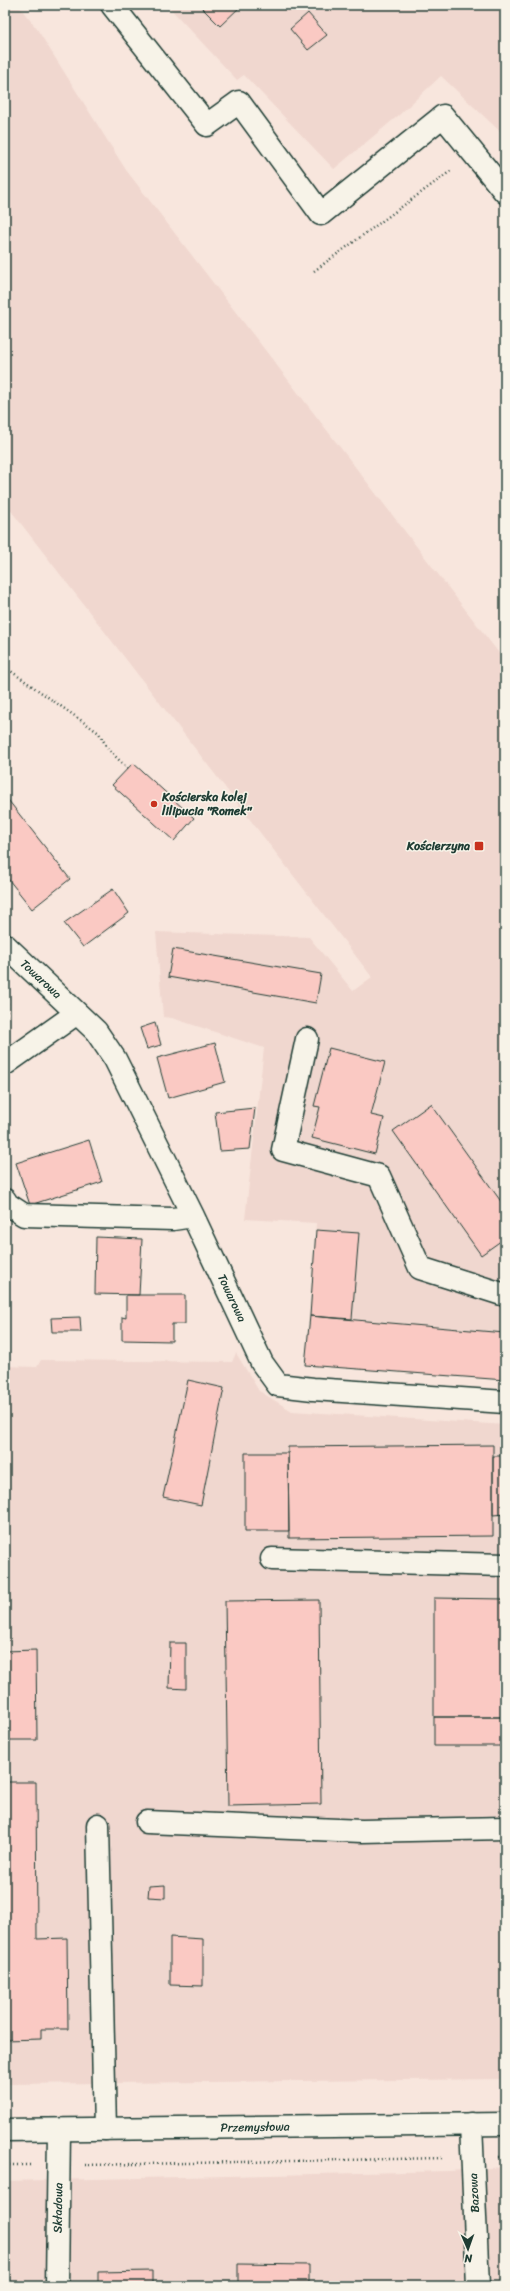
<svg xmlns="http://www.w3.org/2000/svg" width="510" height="2291" font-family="Sriracha,sans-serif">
<rect width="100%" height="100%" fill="#f8e6dd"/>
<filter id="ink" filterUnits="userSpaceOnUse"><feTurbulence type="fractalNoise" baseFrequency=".025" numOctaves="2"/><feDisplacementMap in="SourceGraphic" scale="8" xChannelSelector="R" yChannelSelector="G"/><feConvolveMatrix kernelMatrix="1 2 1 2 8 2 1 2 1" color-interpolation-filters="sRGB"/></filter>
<g filter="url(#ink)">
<path fill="#f0d7cf" d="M 5,5 L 18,5 L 37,29 L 126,170 L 505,661 L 505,1380 L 305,1365 L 316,1223 L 245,1219 L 264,1048 L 172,1018 L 163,1017 L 156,932 L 309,937 L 353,991 L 372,977 L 5,503 Z
M 167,5 L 505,5 L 505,136 L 441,76 L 399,115 L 334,169 L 244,75 L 237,80 Z
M 236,1353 L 259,1391 L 292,1411 L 505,1425 L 505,2079 L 5,2084 L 5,1366 L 37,1367 L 41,1360 L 232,1362 Z
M 505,2167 L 505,2286 L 5,2286 L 5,2181 L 449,2171 Z"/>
<path fill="#fac9c3" stroke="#1f3d34" d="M 199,5 L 242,5 L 220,26 Z
M 308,13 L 327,35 L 308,50 L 290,29 Z
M 133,763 L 194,818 L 174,841 L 112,785 Z
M 5,796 L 70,879 L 32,909 L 5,875 Z
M 113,889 L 129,913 L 83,947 L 64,923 Z
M 173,949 L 321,974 L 316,1003 L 168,977 Z
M 155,1023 L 161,1045 L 147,1049 L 140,1028 Z
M 215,1043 L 225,1082 L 168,1098 L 157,1058 Z
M 329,1048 L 385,1062 L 371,1115 L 384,1118 L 375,1154 L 312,1138 L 320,1107 L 314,1106 Z
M 431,1104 L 505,1207 L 505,1238 L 481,1255 L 393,1131 Z
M 255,1108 L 250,1149 L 220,1151 L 215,1112 Z
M 89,1140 L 102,1182 L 30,1205 L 16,1163 Z
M 316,1230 L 359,1233 L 352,1319 L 310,1316 Z
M 96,1237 L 142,1239 L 139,1295 L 95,1294 Z
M 126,1295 L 185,1295 L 185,1324 L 172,1324 L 172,1341 L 122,1340 L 122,1317 L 126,1318 Z
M 310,1316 L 505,1333 L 505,1380 L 305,1365 Z
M 80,1317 L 81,1332 L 52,1332 L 51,1318 Z
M 188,1380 L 224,1388 L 201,1505 L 163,1497 Z
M 493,1445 L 493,1536 L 289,1538 L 288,1447 Z
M 245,1453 L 288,1453 L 289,1531 L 245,1531 Z
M 493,1456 L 505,1456 L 505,1514 L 493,1515 Z
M 434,1598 L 505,1599 L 505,1717 L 434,1717 Z
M 319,1600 L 321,1804 L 228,1806 L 225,1601 Z
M 170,1643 L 186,1643 L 186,1689 L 169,1688 Z
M 36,1650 L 37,1740 L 5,1740 L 5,1651 Z
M 434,1717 L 505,1717 L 505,1746 L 434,1746 Z
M 5,1782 L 36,1782 L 37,1939 L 67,1938 L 68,2029 L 41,2029 L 41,2039 L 5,2040 Z
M 165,1885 L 165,1898 L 148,1897 L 149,1886 Z
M 170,1937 L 203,1939 L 203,1986 L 170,1985 Z
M 238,2264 L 309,2265 L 309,2286 L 238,2286 Z
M 152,2271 L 152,2286 L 98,2286 L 98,2272 Z"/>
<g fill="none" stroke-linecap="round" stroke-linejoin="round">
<g stroke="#1f3d34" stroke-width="25">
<path id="minor" d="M 112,5 L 207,125 L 239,102 L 321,214 L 443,116 L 505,192
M 5,945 L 96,1031 L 115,1059 L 193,1216 L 262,1363 L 278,1385 L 313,1389 L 505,1402
M 307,1039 L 283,1150 L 379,1176 L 420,1268 L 505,1295
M 5,1064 L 77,1013
M 5,1200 L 7,1204 L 24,1215 L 173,1219 L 193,1216
M 272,1559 L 505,1565
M 147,1822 L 362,1831 L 505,1828
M 98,1825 L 105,2129
M 471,2124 L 478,2286
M 57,2286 L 59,2130"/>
</g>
<g stroke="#1f3d34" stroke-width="25">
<path id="major" d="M 5,2130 L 505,2124"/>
</g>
<path stroke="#1f3d34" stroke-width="2.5" stroke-dasharray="1 3" stroke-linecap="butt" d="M 314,271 L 452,170
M 5,667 L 99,733 L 108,749 L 128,769
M 6,1028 L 8,987
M 499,2157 L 505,2157
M 5,2165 L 30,2165
M 85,2165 L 444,2158"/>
<use href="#minor" stroke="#f7f3e8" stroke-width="22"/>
<use href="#major" stroke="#f7f3e8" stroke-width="22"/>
</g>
</g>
<g fill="#c8321e" stroke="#f7f3e8" stroke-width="1.5">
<circle cx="154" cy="804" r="4"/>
<rect x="474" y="841" width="10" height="10" rx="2"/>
</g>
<g text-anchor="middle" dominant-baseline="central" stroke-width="3" stroke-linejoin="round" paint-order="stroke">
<g font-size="12" font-weight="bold" fill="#1f3d34" stroke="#f7f3e8" text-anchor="start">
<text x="162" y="797">Kościerska kolej<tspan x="162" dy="14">lilipucia "Romek"</tspan></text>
<text x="470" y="846" text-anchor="end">Kościerzyna</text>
</g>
<g font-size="12" fill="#1f3d34" stroke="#f7f3e8">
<text transform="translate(41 979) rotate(43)">Towarowa</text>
<text transform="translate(232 1298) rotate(65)">Towarowa</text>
<text transform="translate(255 2127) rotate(-1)">Przemysłowa</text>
<text transform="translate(474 2193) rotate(-93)">Bazowa</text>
<text transform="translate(58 2208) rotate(-89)">Składowa</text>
</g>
</g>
<rect width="510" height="2291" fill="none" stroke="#f7f3e8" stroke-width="20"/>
<rect x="10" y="10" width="490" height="2271" fill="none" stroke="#1f3d34" stroke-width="1.5" filter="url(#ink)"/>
<g transform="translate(468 2249) rotate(178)" stroke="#f7f3e8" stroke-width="3" paint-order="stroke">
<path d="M0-3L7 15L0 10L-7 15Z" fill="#1f3d34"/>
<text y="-6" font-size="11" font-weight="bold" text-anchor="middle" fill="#1f3d34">N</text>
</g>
</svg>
